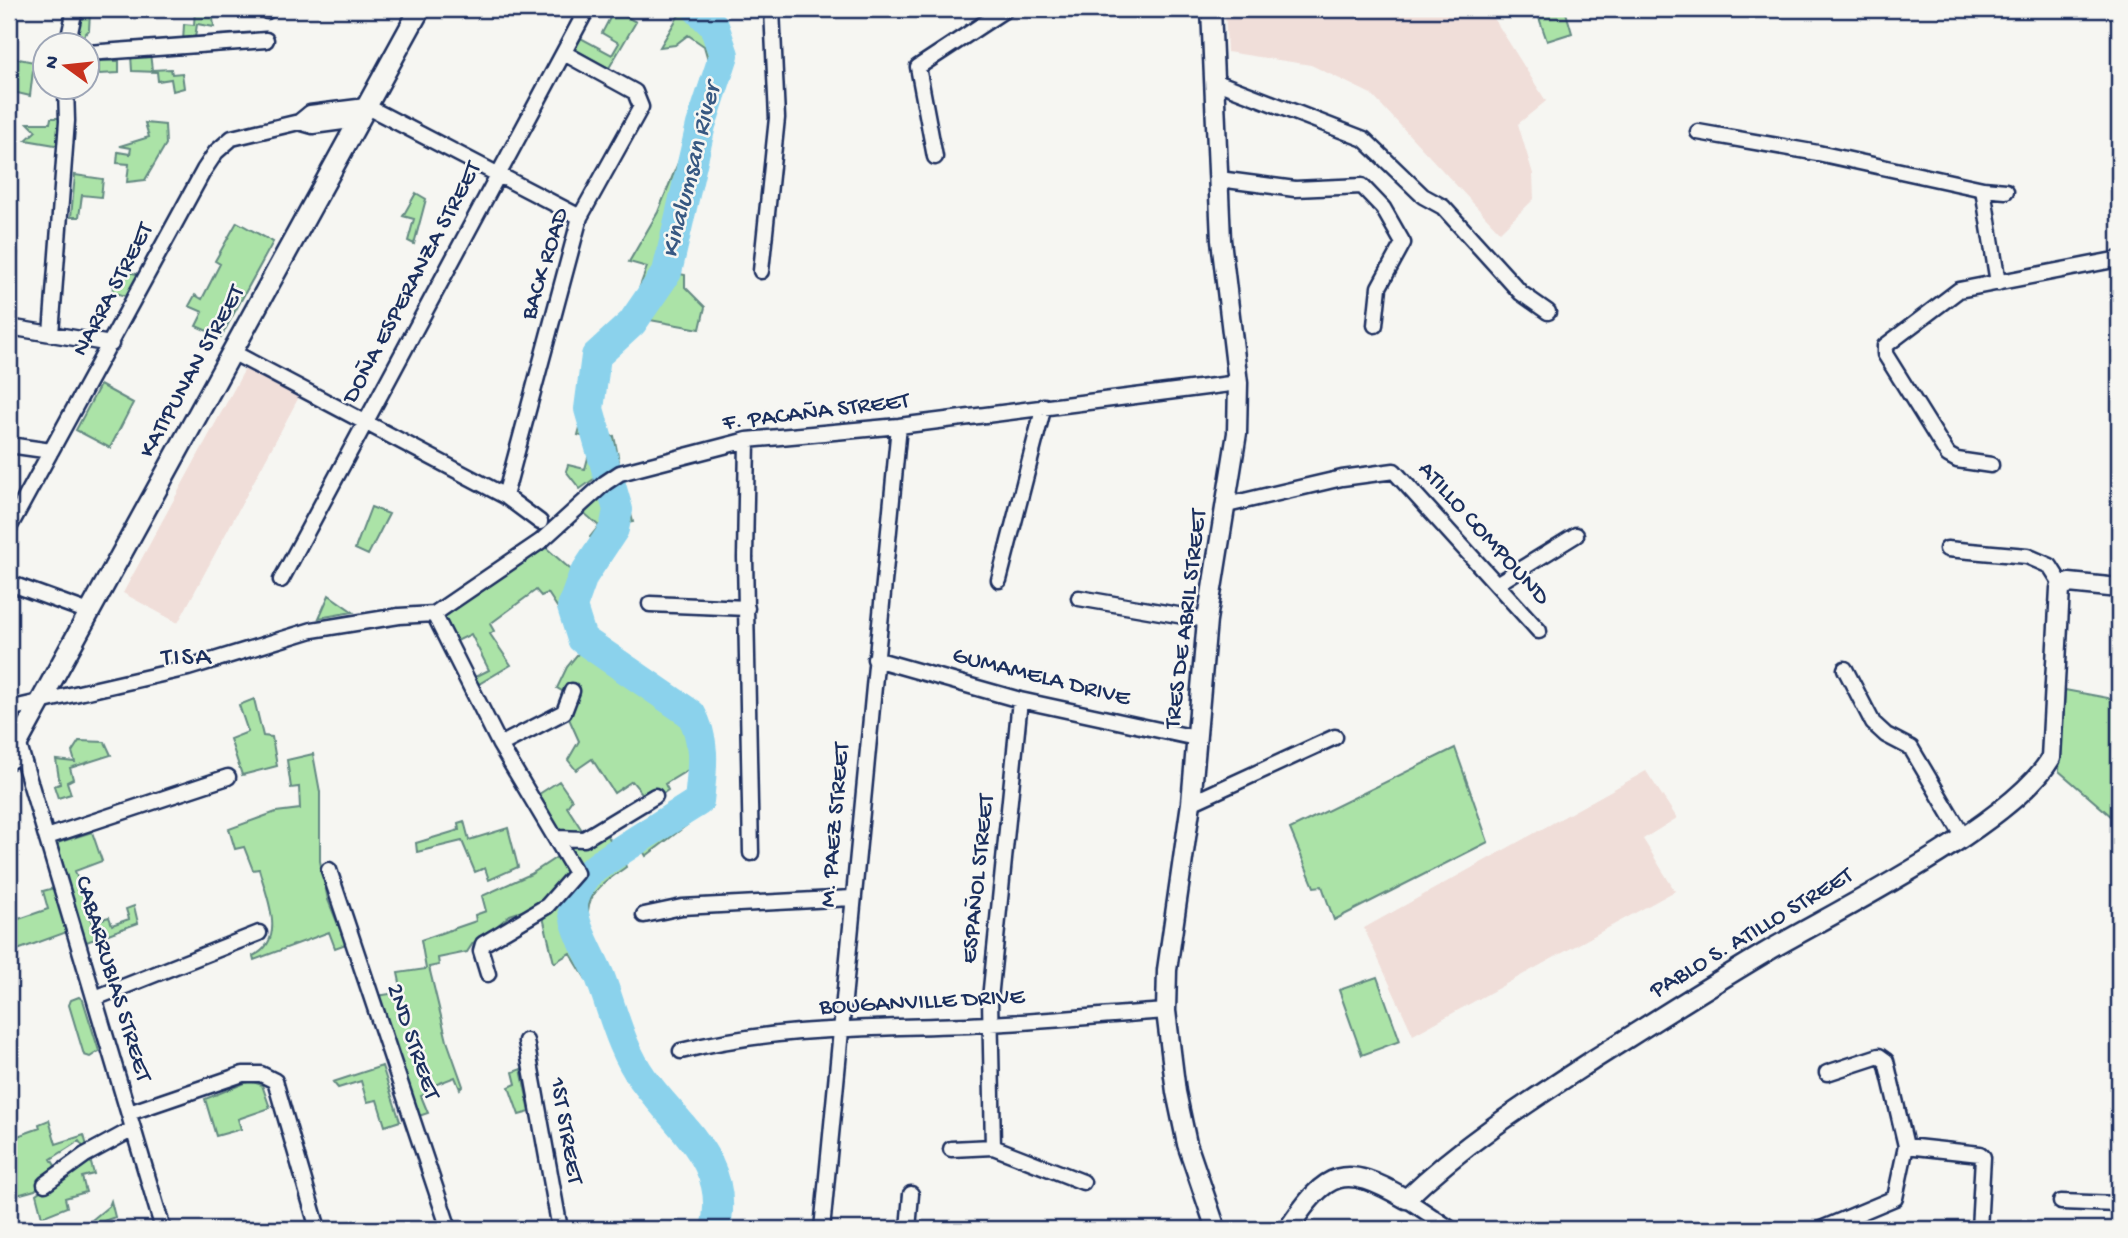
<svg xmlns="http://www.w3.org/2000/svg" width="2128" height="1238" font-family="'Gochi Hand',sans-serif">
<rect width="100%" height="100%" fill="#f6f6f2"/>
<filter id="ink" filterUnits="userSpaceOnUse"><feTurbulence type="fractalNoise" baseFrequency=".0143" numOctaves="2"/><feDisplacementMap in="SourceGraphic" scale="14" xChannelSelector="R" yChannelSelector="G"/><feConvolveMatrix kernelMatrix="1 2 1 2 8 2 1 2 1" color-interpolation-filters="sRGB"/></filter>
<g filter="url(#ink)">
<path fill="#f0ded9" d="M 1225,9 L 1488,9 L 1546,101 L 1518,124 L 1533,174 L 1534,199 L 1500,232 L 1371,94 L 1311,65 L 1227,52 Z
M 246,367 L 300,395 L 178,623 L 123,593 Z
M 1646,771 L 1677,818 L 1643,839 L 1675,891 L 1413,1035 L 1364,928 Z"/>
<path fill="#abe3a7" stroke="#638982" stroke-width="2" d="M 80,9 L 101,9 L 101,13 L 90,13 L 89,30 L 75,45 L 70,46 Z
M 195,9 L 221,11 L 221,17 L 213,18 L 214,27 L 197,24 L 195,38 L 183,42 L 184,24 L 194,25 Z
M 670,9 L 713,9 L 728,30 L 728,74 L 707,121 L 695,164 L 675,273 L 685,275 L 685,287 L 705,307 L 700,329 L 639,318 C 596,360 582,378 606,438 L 614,436 L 619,461 L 580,489 L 566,471 L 568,465 L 585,469 L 593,439 L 578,435 L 582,420 L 578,401 L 589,357 L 636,297 L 647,267 L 629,262 L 658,212 L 713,77 L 704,46 L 688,35 L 675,45 L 660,47 L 679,15 Z
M 1536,9 L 1565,9 L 1572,33 L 1547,41 Z
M 614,10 L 636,22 L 609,68 L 573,48 L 579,37 L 612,55 L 619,43 L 602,33 Z
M 150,53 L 152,70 L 171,69 L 172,74 L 182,73 L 184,88 L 173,91 L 171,79 L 158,81 L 157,72 L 132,71 L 131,55 Z
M 9,57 L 34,62 L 30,96 L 9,91 Z
M 99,61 L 119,61 L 119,73 L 99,74 Z
M 51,118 L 61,118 L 61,146 L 26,140 L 36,131 L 28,123 L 50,123 Z
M 145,123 L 165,125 L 166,144 L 145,180 L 127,182 L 129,164 L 117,163 L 118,152 L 130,154 L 131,148 L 120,146 L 149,137 Z
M 75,175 L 103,179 L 101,197 L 82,195 L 79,217 L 71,217 Z
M 416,193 L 426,199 L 414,244 L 408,241 L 414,219 L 403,216 Z
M 237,222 L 273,242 L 221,337 L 196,326 L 203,312 L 189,306 L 195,295 L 202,299 L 220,264 L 215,261 Z
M 9,252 L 18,253 L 9,308 Z
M 117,269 L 140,275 L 129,297 L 112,292 Z
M 100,385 L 133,403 L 110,448 L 76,430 Z
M 623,482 L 633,522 L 623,524 L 606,550 L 590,537 L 599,526 L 583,512 L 607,486 Z
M 371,507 L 389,514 L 368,555 L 355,549 Z
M 543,545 L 579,577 L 561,613 L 548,593 L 541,596 L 536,590 L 490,624 L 494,631 L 490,634 L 511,665 L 477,685 L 473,678 L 489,670 L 471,634 L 455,642 L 443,618 Z
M 329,595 L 353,612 L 319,618 Z
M 585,645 L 683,706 L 702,709 L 712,774 L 708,809 L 646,856 L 642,849 L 625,864 L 626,867 C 611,878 589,890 588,911 C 587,936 626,1018 638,1045 L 645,1061 L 660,1079 L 644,1093 L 618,1049 L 608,1023 L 614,1020 L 601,985 L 592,989 L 570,953 L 554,963 L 543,917 L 579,874 L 533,798 L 559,781 L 572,800 L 567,807 L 589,841 L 606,833 L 616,849 L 694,800 L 693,767 L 665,784 L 668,790 L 650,803 L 632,781 L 614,793 L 592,759 L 576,770 L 568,760 L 579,741 L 566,712 L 574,698 L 557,688 L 567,667 Z
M 2065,690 L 2119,700 L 2119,823 L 2059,771 Z
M 254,699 L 263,736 L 272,737 L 277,766 L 242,775 L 230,739 L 248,732 L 239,705 Z
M 79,741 L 105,742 L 111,755 L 70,768 L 73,779 L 67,782 L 71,794 L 58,798 L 54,786 L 60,784 L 56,760 L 75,762 L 72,752 Z
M 1455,748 L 1488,842 L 1334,920 L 1322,886 L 1314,887 L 1290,829 Z
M 313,754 L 320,792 L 320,861 L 328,900 L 346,944 L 335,948 L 329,932 L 254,960 L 253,956 C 288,940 266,896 259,869 L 253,870 L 244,847 L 235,849 L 229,829 L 276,812 L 300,809 L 299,787 L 291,788 L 287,760 Z
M 464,821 L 469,840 L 508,828 L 518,867 L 489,880 L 485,868 L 475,872 L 462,841 L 417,852 L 416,843 L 459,830 L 458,823 Z
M 92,832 L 102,861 L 75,871 L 92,922 L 109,917 L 112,925 L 129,919 L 126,909 L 134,906 L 138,923 L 84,943 L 57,843 Z
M 560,855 L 568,872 L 538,906 L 510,915 L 489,933 L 473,943 L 467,952 L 438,958 L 439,965 L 429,967 L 447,1041 L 463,1086 L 460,1089 L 455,1077 L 424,1089 L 426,1094 L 421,1096 L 428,1113 L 419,1116 L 393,1040 L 365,998 L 402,992 L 398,973 L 426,969 L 421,940 L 476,921 L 475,915 L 486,911 L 482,896 L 531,874 Z
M 54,888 L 67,932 L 9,953 L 9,901 L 13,900 L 19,919 L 48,909 L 43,891 Z
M 1377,977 L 1400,1041 L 1362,1055 L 1339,990 Z
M 79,997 L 83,1000 L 99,1051 L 90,1057 L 84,1055 L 69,1005 L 71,1000 Z
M 382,1066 L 400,1121 L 385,1126 L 377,1100 L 367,1102 L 361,1081 L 338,1088 L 333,1082 Z
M 521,1069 L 530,1112 L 519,1115 L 509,1087 L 516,1084 L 513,1072 Z
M 250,1081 L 262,1085 L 270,1108 L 238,1119 L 241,1129 L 216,1136 L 205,1099 Z
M 49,1120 L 56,1144 L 84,1135 L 88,1150 L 86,1151 L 79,1141 L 51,1159 L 57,1169 L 35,1190 L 17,1195 L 9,1173 L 9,1139 L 40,1128 L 39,1124 Z
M 89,1156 L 94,1174 L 82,1177 L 86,1192 L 65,1198 L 67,1207 L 42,1217 L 36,1194 Z
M 111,1201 L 115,1217 L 81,1229 L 109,1206 Z"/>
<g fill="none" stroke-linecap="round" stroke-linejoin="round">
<path stroke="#8bd2ec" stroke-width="30" d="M 697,9 L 714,26 L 724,55 L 701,125 L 667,272 L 632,323 L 596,356 L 589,409 L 618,510 L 614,529 L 583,576 L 572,607 L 582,639 L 691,714 C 707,741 702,771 699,801 C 681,813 592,866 584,878 C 580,885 573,899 573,907 C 575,931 591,954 600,977 C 613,1011 621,1049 643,1079 C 678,1127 732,1163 715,1229"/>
<g stroke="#1b2f5e" stroke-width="19">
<path id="minor" d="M 267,9 L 267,11
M 67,46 L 75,9
M 88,53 L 266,40
M 1214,81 L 1364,139 L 1423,196 L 1443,207 L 1521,293 L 1548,312
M 299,122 L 313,126 L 358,120
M 1698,132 L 1818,153 L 1983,189 L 2006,191
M 935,157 L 918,67 L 1006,9
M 1219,179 L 1295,189 L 1362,186 L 1383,208 L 1403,243 L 1379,287 L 1375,325
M 1983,189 L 1998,283
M 761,271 L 777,118 L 772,9
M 9,327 L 111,344
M 51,334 L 67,121 L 66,88
M 232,352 L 505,496 L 540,522
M 747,440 L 745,558 L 751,853
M 9,445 L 51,451
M 1991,465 L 1957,460 L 1948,455 L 1885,354 L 1885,346 L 1959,290 L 2119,259
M 505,496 L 580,217 L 641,107 L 635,92 L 564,53
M 1227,505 L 1342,478 L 1394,471 L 1539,631
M 9,528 L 204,170 L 216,152 L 232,138 L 299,122 L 310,113 L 366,106 L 580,217
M 1947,549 L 2027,556 L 2050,566 L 2062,585
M 281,580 L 587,9
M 999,580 L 1044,406
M 9,583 L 89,612
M 1498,583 L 1576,535
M 1079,598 L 1207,620
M 650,604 L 747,608
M 434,614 L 500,745 L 576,873 L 547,906 L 483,944 L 481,951 L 488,974
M 875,659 L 1020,700 L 1196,738
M 1845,669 L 1873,723 L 1886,735 L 1911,748 L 1963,836
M 9,709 L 188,668 L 312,630 L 399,616 L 434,614 L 541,541 L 605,483 L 620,473 L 747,440 L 899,426 L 1238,383
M 18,742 L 163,1229
M 500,745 L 564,712 L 572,691
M 1191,803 L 1335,737
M 47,837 L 228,777
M 557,838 L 584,839 L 655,796
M 329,870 L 449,1229
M 644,915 L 682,907 L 852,898
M 95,998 L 259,933
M 526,1041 L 560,1229
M 681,1051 C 782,1025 886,1029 990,1024 C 1048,1021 1107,1015 1166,1011
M 129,1113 L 243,1074 L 261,1074 L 275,1081 L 318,1229
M 1906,1146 L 1980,1154 L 1983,1157 L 1979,1229
M 993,1147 L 990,999 L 1020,700
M 951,1149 L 993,1147 L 1083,1182
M 45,1184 L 85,1155 L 133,1129
M 1406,1199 L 1451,1229
M 2061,1202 L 2119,1204
M 822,1229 L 899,426
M 908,1229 L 911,1194
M 1821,1229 L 1895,1198 L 1906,1146 L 1886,1061 L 1879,1056 L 1827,1073"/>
</g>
<g stroke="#1b2f5e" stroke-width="23">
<path id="tertiary" d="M 1211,9 L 1221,240 L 1238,383 L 1237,433 L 1207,620 L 1191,803 L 1167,970 L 1166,1011 L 1176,1092 L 1187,1144 L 1216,1229
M 1288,1229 C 1327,1171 1343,1162 1406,1199 C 1463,1144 1527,1103 1593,1060 C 1653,1022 1712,984 1773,948 C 1843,908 2013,823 2051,758 L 2060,588 L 2069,583 L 2119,588"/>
</g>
<g stroke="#1b2f5e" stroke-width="24">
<path id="secondary" d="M 9,759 L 420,9"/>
</g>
<use href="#minor" stroke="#f6f6f2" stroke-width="14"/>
<use href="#tertiary" stroke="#f6f6f2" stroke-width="18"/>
<use href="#secondary" stroke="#f6f6f2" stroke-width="19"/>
</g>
</g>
<g text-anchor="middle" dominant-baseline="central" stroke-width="5" stroke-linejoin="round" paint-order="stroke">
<g font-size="24" fill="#1b2f5e" stroke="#f6f6f2">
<text transform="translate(546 264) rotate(-73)">BACK ROAD</text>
<text transform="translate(413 283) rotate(-62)">DOÑA ESPERANZA STREET</text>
<text transform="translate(114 290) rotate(-62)">NARRA STREET</text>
<text transform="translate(193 372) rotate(-61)">KATIPUNAN STREET</text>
<text transform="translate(816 413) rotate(-7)">F. PACAÑA STREET</text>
<text transform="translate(1483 534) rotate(48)">ATILLO COMPOUND</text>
<text transform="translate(1187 619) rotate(-83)">TRES DE ABRIL STREET</text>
<text transform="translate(1041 678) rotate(14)">GUMAMELA DRIVE</text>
<text transform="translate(836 825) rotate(-85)">M. PAEZ STREET</text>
<text transform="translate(979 879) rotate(-84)">ESPAÑOL STREET</text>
<text transform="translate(1752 934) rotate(-31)">PABLO S. ATILLO STREET</text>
<text transform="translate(112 979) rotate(73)">CABARRUBIAS STREET</text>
<text transform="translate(922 1003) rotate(-3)">BOUGANVILLE DRIVE</text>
<text transform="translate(412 1042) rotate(71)">2ND STREET</text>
<text transform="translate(565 1131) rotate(80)">1ST STREET</text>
</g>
<g font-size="26" font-style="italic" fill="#375882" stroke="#f6f6f2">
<text transform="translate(693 171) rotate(-76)">Kinalumsan River</text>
</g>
<g font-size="26" letter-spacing="2" fill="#1b2f5e" stroke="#f6f6f2">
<text x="187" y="659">TISA</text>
</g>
</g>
<rect width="2128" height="1238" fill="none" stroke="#f6f6f2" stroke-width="35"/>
<rect x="18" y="18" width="2093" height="1203" fill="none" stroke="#1b2f5e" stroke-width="2.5" filter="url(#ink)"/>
<g transform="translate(66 66) rotate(285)"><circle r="33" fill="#f6f6f2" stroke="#9ea6b7" stroke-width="2"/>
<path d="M0-5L12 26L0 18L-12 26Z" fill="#c8321e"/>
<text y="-10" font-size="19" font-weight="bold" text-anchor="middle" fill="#1b2f5e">N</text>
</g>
</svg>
